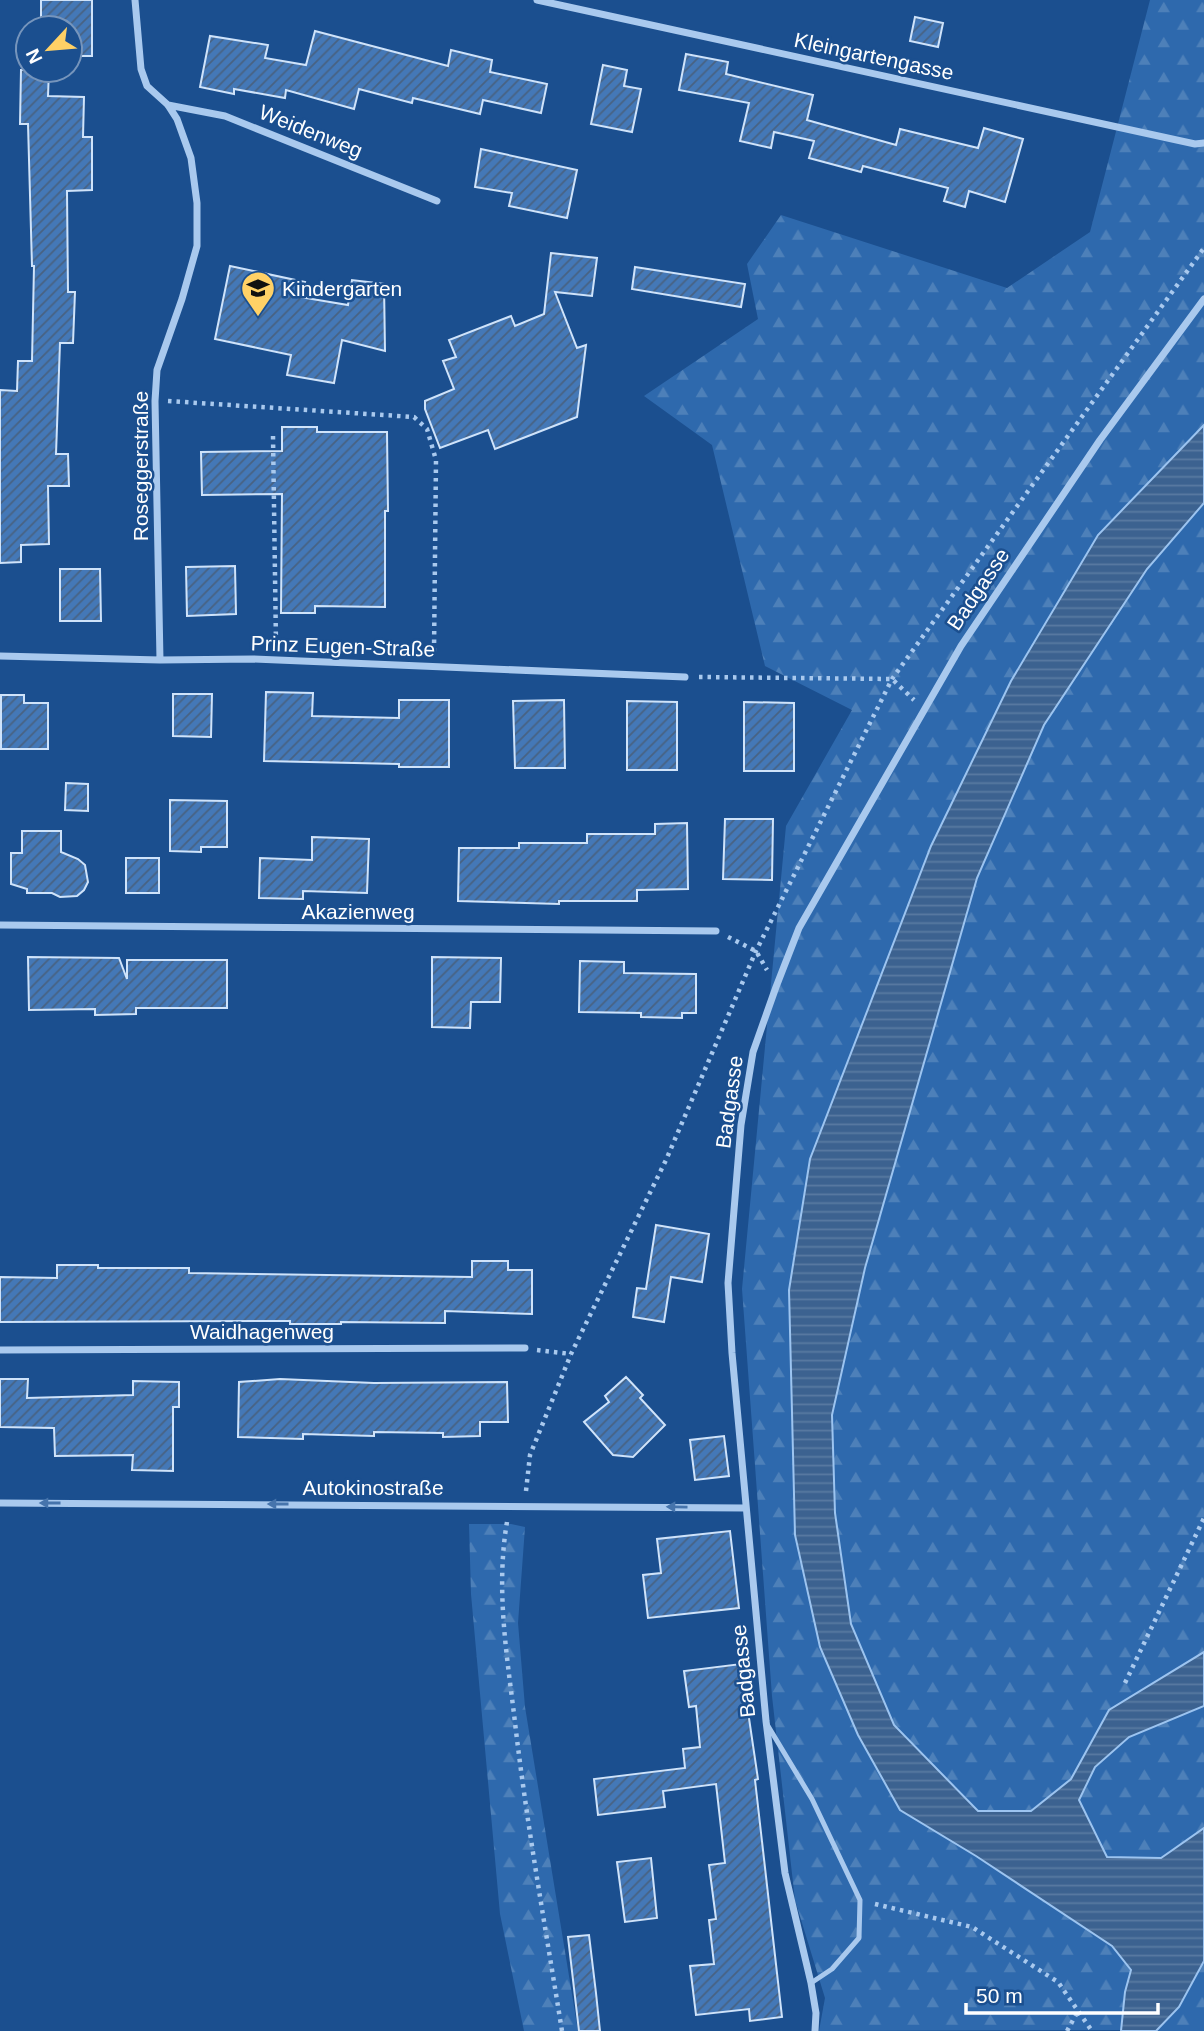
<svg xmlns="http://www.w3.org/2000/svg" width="1204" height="2031" font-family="Arial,sans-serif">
<defs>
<pattern id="forest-firs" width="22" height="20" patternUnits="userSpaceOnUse" patternTransform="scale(1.75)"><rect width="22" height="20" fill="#2e69ad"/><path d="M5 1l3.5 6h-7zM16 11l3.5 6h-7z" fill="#4d80b9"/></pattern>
<pattern id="water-rules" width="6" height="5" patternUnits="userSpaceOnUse" patternTransform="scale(1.75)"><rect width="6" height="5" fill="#3c6290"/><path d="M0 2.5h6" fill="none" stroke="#597aa1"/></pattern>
<pattern id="building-hatch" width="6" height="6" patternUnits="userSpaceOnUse" patternTransform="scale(1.75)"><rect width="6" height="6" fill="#4478b7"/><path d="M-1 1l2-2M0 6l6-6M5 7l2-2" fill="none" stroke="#486282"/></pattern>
</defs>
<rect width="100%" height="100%" fill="#1b4f8f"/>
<path fill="url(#forest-firs)" d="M 1150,0 L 1204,0 L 1204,425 L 1098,535 L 1011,681 L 931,846 L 810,1159 L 820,1647 L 858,1735 L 901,1810 L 976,1856 L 1112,1946 L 1131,1970 L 1125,1992 L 1122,2030 L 819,2031 L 825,1998 L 795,1900 L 772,1696 L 742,1289 L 786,826 L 852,710 L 765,666 L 712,445 L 644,396 L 758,319 L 747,264 L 781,215 L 1007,288 L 1090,232 Z
M 1204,503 L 1204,1652 L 1109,1710 L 1071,1779 L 1031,1811 L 978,1811 L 894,1725 L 851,1624 L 835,1513 L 832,1415 L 865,1268 L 977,878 L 1044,725 L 1147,568 Z
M 469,1524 L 511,1524 L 525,1527 L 518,1623 L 525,1707 L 578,2031 L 524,2031 L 500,1914 L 471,1594 Z
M 1204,1706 L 1204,1828 L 1161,1858 L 1106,1857 L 1079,1800 L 1095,1767 L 1129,1737 Z
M 1204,1961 L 1204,2031 L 1156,2031 L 1179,2007 Z"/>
<path fill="url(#water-rules)" stroke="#9cc4f0" stroke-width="2" d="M 1204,425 L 1204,503 L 1147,569 L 1044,725 L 977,878 L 865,1268 L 832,1415 L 835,1513 L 851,1624 L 894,1725 L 978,1811 L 1031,1811 L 1071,1779 L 1109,1710 L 1204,1652 L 1204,1706 L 1129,1737 L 1095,1767 L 1079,1800 L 1107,1857 L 1161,1858 L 1204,1828 L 1204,1961 L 1179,2007 L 1156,2031 L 1121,2031 L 1125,1992 L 1131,1970 L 1112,1946 L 976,1856 L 900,1810 L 858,1735 L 820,1647 L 795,1535 L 789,1290 L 810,1159 L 931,846 L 1011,681 L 1098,535 Z"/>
<path fill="url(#building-hatch)" stroke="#cfe3fa" stroke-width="2" d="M 41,0 L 92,0 L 92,56 L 70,56 L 70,28 L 41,28 Z
M 915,17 L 943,23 L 938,47 L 910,41 Z
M 315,31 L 448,66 L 451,50 L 492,60 L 490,72 L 547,84 L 541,113 L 483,100 L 480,114 L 413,98 L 412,103 L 359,89 L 354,109 L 286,90 L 285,98 L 234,89 L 234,94 L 200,87 L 210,36 L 268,45 L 265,58 L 306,65 Z
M 686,54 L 728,62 L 726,74 L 813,95 L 807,120 L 896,145 L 900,129 L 978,148 L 984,128 L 1023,139 L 1005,202 L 969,191 L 965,207 L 944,201 L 948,188 L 863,166 L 861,172 L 809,158 L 814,141 L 774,132 L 771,148 L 740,141 L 749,103 L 679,90 Z
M 603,65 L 627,70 L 624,86 L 641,89 L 632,132 L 591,124 Z
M 21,70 L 49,70 L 48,96 L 84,97 L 83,137 L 92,137 L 92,190 L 67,191 L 68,292 L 75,292 L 73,343 L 60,343 L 56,454 L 68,454 L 69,486 L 48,486 L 49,544 L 21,545 L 21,562 L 0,563 L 0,390 L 17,391 L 18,361 L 32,361 L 34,266 L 32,266 L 28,124 L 20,124 Z
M 481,149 L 577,170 L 567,218 L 509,206 L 512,193 L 475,187 Z
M 551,253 L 597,258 L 592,296 L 555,292 L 577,348 L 586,345 L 577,417 L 495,449 L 488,430 L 440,448 L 425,409 L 425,401 L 454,389 L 443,361 L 456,357 L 449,340 L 511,316 L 515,326 L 544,314 Z
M 230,266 L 305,282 L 300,297 L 348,305 L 352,280 L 384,284 L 385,351 L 342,340 L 334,383 L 287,375 L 291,355 L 215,339 Z
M 635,267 L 745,284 L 741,307 L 632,289 Z
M 282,427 L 317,427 L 317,432 L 387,432 L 388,511 L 385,511 L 385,607 L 315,606 L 315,613 L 281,613 L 282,494 L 202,495 L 201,452 L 282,451 Z
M 235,566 L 236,614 L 187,616 L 186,567 Z
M 60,569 L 100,569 L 101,621 L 60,621 Z
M 266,692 L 313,693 L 312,716 L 399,718 L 399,700 L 449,700 L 449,767 L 399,767 L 399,764 L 264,761 Z
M 173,694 L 212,694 L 211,737 L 173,736 Z
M 1,695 L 24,695 L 24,703 L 48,703 L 48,749 L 1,749 Z
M 564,700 L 565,768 L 515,768 L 513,701 Z
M 627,701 L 677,702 L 677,770 L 627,770 Z
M 744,702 L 794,703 L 794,771 L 744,771 Z
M 66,783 L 88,784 L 88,811 L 65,810 Z
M 170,800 L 227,801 L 227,847 L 201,847 L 201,852 L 170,851 Z
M 725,819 L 773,819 L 772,880 L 723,879 Z
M 687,823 L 688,889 L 637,890 L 637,901 L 559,901 L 559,904 L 458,901 L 459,848 L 519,848 L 519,843 L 587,843 L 587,834 L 655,834 L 655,824 Z
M 22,831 L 61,831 L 61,852 L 78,859 L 85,865 L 88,882 L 84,890 L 77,896 L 60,897 L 52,893 L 27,893 L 27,889 L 11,884 L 11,853 L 22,853 Z
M 312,837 L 369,839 L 367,893 L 303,891 L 303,899 L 259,898 L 260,858 L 312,860 Z
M 126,858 L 159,858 L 159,893 L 126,893 Z
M 28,957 L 119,958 L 127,979 L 127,960 L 227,960 L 227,1008 L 136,1008 L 136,1014 L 95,1015 L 95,1009 L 29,1010 Z
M 432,957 L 501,958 L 500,1002 L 471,1002 L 470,1028 L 432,1027 Z
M 580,961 L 624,962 L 624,973 L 696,974 L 696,1013 L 682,1013 L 682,1018 L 641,1017 L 641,1013 L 579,1012 Z
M 656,1225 L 709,1234 L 702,1282 L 671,1277 L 664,1322 L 633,1317 L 637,1288 L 646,1289 Z
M 472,1261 L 508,1261 L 508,1270 L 532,1270 L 532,1314 L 445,1311 L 445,1323 L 341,1322 L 341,1324 L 290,1324 L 290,1321 L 0,1322 L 0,1277 L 57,1278 L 57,1265 L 98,1265 L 98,1268 L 189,1268 L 189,1273 L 472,1277 Z
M 626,1377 L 643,1395 L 640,1398 L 665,1425 L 633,1457 L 613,1455 L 584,1422 L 609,1402 L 605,1396 Z
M 0,1379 L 28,1379 L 27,1398 L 133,1395 L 133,1381 L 179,1382 L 179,1407 L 173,1407 L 173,1471 L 132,1470 L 133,1455 L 55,1456 L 54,1428 L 0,1427 Z
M 280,1379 L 374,1383 L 507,1382 L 508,1422 L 480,1422 L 480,1436 L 443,1437 L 443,1433 L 374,1432 L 374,1436 L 303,1434 L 303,1439 L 238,1437 L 239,1382 Z
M 724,1436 L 729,1476 L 695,1480 L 690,1440 Z
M 730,1531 L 739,1608 L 648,1618 L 643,1575 L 661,1573 L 657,1539 Z
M 741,1664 L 758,1779 L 755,1780 L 782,2017 L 750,2021 L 749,2009 L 696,2015 L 690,1966 L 714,1964 L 709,1920 L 716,1919 L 709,1865 L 725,1863 L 716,1784 L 663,1791 L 665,1807 L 598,1815 L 594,1779 L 685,1768 L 683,1749 L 700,1747 L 696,1706 L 689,1707 L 684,1671 Z
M 651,1858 L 657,1918 L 625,1922 L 617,1862 Z
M 589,1935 L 596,1993 L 600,2031 L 579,2031 L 568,1937 Z"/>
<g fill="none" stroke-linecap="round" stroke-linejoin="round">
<path stroke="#a9c9ee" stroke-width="4.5" stroke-dasharray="3.5 5" stroke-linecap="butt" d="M 168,401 L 414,417 L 427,429 L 436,460 L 434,652
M 273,436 L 276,645
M 699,677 L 892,679 L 914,700
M 728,937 L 756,951 L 767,970
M 537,1350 L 571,1354
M 526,1491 L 530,1455 L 571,1354 L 666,1160 L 756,951 L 892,679 L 1204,248
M 507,1522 C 496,1586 506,1650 514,1714 C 526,1820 545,1925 562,2031
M 1125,1683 L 1204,1518
M 875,1904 L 972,1927 L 1058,1982 L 1092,2031
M 1067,2031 L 1078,2011"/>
<path stroke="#a9c9ee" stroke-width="5" d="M 768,1726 L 812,1799 L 860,1900 L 859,1938 L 832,1969 L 811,1983"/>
<path stroke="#a9c9ee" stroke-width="7" d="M 135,0 L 141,69 L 147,86 L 168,105 L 177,119 L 191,158 L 197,203 L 197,246 L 182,299 L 157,370 L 155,401 L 160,660
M 537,0 L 1195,144 L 1204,143
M 168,105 L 225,116 L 437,201
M 0,656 L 160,660 L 253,659 L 685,677
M 0,925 L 716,931
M 0,1350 L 525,1348
M 0,1503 L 745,1508
M 815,2031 L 816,2013 L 811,1983 L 785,1873 L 766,1721 L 732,1353 L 728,1283 L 741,1125 L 753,1052 L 776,987 L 799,928 L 961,646 L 1100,440 L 1204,299"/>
</g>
<defs><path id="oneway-solid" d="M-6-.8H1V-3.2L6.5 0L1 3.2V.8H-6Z" transform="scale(1.75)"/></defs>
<g fill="#4674ac">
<use href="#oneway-solid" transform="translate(50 1503) rotate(-180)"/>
<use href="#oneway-solid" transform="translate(278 1504) rotate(-180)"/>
<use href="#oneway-solid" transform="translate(677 1507) rotate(-179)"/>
</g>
<defs>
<g id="school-pin" transform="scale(1.75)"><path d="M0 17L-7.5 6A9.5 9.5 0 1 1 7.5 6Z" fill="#ffd166" stroke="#1b4f8f"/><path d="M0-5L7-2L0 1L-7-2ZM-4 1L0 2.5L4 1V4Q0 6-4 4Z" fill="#111"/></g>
</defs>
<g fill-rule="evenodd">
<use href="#school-pin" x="258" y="288"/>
</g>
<g text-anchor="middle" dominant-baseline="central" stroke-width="5" stroke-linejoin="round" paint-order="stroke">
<g font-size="21" fill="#fff" stroke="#1b4f8f">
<text transform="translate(874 56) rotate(12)">Kleingartengasse</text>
<text transform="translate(311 131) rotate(22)">Weidenweg</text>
<text transform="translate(140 466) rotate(-90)">Roseggerstraße</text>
<text transform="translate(978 589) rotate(-56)">Badgasse</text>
<text transform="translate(343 646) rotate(2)">Prinz Eugen-Straße</text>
<text x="358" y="911">Akazienweg</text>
<text transform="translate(729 1102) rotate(-82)">Badgasse</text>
<text x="262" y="1331">Waidhagenweg</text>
<text x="373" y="1487">Autokinostraße</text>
<text transform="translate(743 1671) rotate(-96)">Badgasse</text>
</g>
<g font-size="21" fill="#fff" stroke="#1b4f8f" text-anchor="start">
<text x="282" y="288">Kindergarten</text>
</g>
</g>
<g transform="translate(49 49) rotate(244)"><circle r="33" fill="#1b4f8f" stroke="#7695bc" stroke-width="2"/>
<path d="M0-5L12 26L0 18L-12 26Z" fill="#ffd166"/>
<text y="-10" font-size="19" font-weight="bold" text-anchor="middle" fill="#ffffff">N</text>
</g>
<path d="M966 2003v10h192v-10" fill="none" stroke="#ffffff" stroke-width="3.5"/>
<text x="976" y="2003" font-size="21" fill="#ffffff" stroke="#1b4f8f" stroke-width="5" paint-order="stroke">50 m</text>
</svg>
